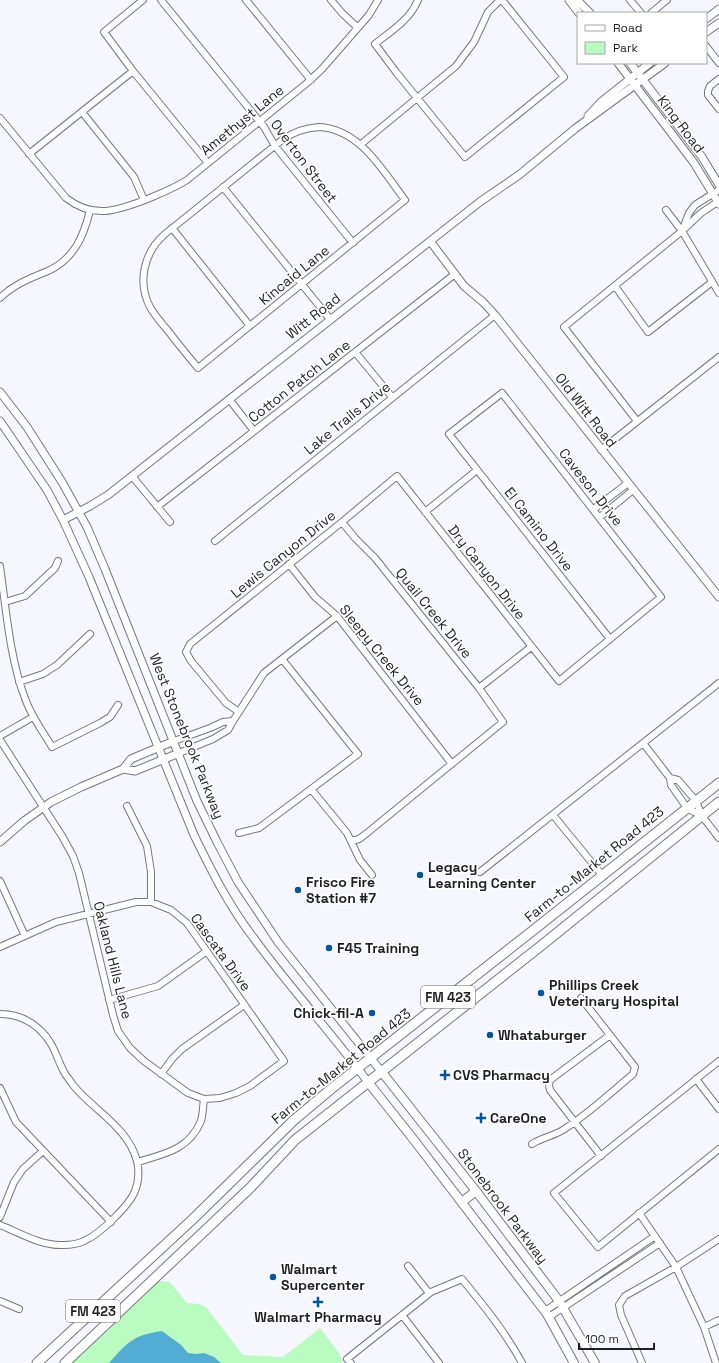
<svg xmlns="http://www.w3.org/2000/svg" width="719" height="1363" font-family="'Space Grotesk',sans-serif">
<rect width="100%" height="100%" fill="#f5f6fe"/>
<path fill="#b9fbc1" d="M 158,1281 L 170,1282 L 187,1303 L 199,1304 L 206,1307 L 243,1355 L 283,1357 L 320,1328 L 339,1353 L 343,1362 L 341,1363 L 69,1363 L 129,1307 L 136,1303 Z"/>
<path fill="#52acd4" d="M 162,1331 L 181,1345 L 188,1353 L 195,1354 L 204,1353 L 214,1357 L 221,1363 L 109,1363 C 128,1342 133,1335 162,1331 Z"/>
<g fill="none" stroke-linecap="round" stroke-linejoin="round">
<g stroke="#767780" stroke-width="8">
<path id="minor" d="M 143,0 L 104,32 L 133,71 L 208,163
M 161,0 L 264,127 L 275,146 L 353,243
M 246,0 L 311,80
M 331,0 L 342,13 L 358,28
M 418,0 C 410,20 391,31 375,44 L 396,72 L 465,157 L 564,77 L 502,0
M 630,0 L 641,13
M 651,13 L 667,0
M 706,46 L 719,63
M 719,79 L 710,86 L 708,91 L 708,95 L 719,109
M 82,112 L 134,177 L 144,200
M 0,118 L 66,198 C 93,219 116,211 145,200 C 159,194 173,189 187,180 L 307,83 L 322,69 L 369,15 L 378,0
M 319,127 C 360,129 383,171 405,200 L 198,368 C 188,356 178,344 169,332 C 162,324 155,316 150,307 C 137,282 144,252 165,234 L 282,140 C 293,132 305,128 319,127 Z
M 360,145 L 456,66 L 474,42 L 488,12 L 500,0
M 29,154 L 133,71
M 223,187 L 330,319
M 719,190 L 695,205 L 689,213 L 682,231 L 701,213 L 719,201
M 666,210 L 682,231 L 719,293
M 172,228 L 250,326
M 615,286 L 648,332 L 712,282
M 0,298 C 14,284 31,278 48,271 C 74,259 84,236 90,210
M 355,352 L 392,397
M 229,399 L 254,431
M 637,421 L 564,327 L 682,231
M 601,450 L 719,357
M 132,476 L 170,522
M 157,507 L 455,274
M 594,509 L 628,483
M 425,512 L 477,470
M 600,517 L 633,490
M 342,522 L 355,538 L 375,558 L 479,688 L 503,722 L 367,833 L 359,839 L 351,841
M 215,541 L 495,315
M 289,564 L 315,597 L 337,616 L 452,764
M 0,566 C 6,609 10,661 26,701 C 32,717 43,732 52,747 L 100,723 L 110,717 L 118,705
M 5,602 L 25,596 L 55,568 L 58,561
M 19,682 L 43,674 L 57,665 L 90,634
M 479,688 L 531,647
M 239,712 L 226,703 L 191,661 L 186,652 L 190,644 L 342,522 L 397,476 L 559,681 L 661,597 L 502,393 L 449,434 L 610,639
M 0,736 L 33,717
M 0,740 L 62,836 L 73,856 L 79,873 L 113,1015 L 118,1031 L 130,1048 L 144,1061 L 188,1093 L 204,1099 L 220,1098 L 236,1093 L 250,1086 L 284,1061 L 187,923 L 171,910 L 151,902 L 136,902 L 56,922 L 0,947
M 174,741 L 210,728 L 223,722 L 233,721
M 643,743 L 670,778 L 671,785 L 687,808 L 702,816
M 179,753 L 213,739 L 228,730 L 233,721 L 264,673 L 337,616
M 670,778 L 678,780 L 696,801 L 702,816 L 719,838
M 311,789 L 347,833 L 360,860 L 372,875
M 127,806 L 147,846 L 151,872 L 151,902
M 553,815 L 602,875
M 239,833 L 259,828 L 358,754 L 282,659
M 480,872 L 719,683
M 0,881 L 25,936
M 109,1000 L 158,986 L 207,951
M 0,1014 C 16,1014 30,1020 41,1031 C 53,1042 56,1056 63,1070 C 65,1075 70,1080 73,1085 C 94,1111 128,1127 137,1161 C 139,1170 139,1181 135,1191 C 129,1206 100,1234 84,1241 C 78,1244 69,1245 63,1245 C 41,1246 20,1233 0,1225
M 719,1061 L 554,1193 L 598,1247 L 719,1149
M 161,1074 L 172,1059 L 182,1049 L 244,1005
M 696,1079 L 719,1109
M 0,1088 L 16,1122 L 111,1222
M 532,1144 C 541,1138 553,1136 563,1130 C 587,1115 611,1093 633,1074 L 635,1067 L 581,998
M 601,1156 L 550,1090 L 549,1085 L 550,1080 L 610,1035
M 137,1162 C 164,1154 189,1150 201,1121 C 203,1114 203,1106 204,1099
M 639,1213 L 676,1267 L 704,1327 L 716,1363
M 0,1217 L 14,1182 L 23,1169 L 43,1151
M 408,1266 L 429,1293
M 0,1301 L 19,1309
M 545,1311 L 655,1236
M 402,1315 L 439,1363
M 549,1317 L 660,1243
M 704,1327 L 719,1320
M 351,1363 L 347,1359 L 431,1292 L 462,1279 C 484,1306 506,1333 522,1363
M 642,1363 L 621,1315 L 619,1305 L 625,1296 L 676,1267 L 719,1239"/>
</g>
<g stroke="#767780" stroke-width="9">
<path id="tertiary" d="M 569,0 L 579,13
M 577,0 L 590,13
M 706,19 L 719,9
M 706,32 L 719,23
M 618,63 L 694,163 L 719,204
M 630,63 L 702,157 L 719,185
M 588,116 L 601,102 L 650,63
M 430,241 L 464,286 L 483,302 L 495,315 L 719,597
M 0,392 L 27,427 L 62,482 L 87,527 L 105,569 L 197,801 L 218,844 L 238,882 L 278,942 L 381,1071
M 0,421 L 47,490 L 63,520 L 89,577 L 194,835 C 211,870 229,906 253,937 C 289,987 331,1032 368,1082
M 63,520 L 90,506 L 108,495 L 481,201 L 519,175 L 576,128 L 665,63
M 123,769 L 135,771 L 179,753
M 0,842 L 24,821 L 51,802 L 81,787 L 123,769 L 131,759 L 174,741"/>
</g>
<g stroke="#767780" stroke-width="10">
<path id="secondary" d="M 381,1071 L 476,1191 L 559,1301 L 595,1363
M 368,1082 L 414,1140 L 547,1314 L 574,1363
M 462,1202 L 476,1191"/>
</g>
<g stroke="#767780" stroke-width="11">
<path id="primary" d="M 37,1363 L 193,1219 L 294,1120 L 331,1089 L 531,932 L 719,783
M 65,1363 L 251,1187 L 295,1140 L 542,945 L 719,802"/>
</g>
<use href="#minor" stroke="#fff" stroke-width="6"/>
<use href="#tertiary" stroke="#fff" stroke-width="7"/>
<use href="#secondary" stroke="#fff" stroke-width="8"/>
<use href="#primary" stroke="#fff" stroke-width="9"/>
</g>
<g fill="#0056a4" stroke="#fff" stroke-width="1.5">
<circle cx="420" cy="875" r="4"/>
<circle cx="298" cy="890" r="4"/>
<circle cx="329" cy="948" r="4"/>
<circle cx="541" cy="993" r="4"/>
<circle cx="372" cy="1013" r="4"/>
<circle cx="490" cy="1035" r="4"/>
<path d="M443 1069h4v4h4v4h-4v4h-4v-4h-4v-4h4z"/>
<path d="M479 1112h4v4h4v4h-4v4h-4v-4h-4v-4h4z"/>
<circle cx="273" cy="1277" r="4"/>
<path d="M316 1296h4v4h4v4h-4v4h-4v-4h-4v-4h4z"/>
</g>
<g text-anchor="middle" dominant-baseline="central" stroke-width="3.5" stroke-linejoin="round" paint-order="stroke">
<g fill="#fff" stroke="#626265" stroke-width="1">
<rect x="421" y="986" width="54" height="22" rx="3"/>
<rect x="66" y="1300" width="54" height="22" rx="3"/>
</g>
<g font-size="13" font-weight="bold" fill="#1f1f23">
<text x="448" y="997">FM 423</text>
<text x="93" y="1311">FM 423</text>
</g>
<g font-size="14" fill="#1f1f23" stroke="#fff">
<text transform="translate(242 120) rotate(-39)">Amethyst Lane</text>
<text transform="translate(681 124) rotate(53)">King Road</text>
<text transform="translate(304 161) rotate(53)">Overton Street</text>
<text transform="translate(294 275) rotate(-39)">Kincaid Lane</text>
<text transform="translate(313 316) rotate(-38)">Witt Road</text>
<text transform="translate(299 381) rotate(-38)">Cotton Patch Lane</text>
<text transform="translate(586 410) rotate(52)">Old Witt Road</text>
<text transform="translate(347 418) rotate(-39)">Lake Trails Drive</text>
<text transform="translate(591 487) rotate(52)">Caveson Drive</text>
<text transform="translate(539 529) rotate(52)">El Camino Drive</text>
<text transform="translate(283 554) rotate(-39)">Lewis Canyon Drive</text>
<text transform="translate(487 572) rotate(52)">Dry Canyon Drive</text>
<text transform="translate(434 613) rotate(51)">Quail Creek Drive</text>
<text transform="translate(382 655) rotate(51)">Sleepy Creek Drive</text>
<text transform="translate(187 736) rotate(68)">West Stonebrook Parkway</text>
<text transform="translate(594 864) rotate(-39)">Farm-to-Market Road 423</text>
<text transform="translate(221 952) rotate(54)">Cascata Drive</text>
<text transform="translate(113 960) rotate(76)">Oakland Hills Lane</text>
<text transform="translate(341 1066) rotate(-39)">Farm-to-Market Road 423</text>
<text transform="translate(503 1206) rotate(53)">Stonebrook Parkway</text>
</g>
<g font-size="14" font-weight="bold" fill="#1f1f23" stroke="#fff" text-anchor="start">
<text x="428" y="867">Legacy<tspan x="428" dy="16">Learning Center</tspan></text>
<text x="306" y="882">Frisco Fire<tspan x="306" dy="16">Station #7</tspan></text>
<text x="337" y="948">F45 Training</text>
<text x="549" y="985">Phillips Creek<tspan x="549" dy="16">Veterinary Hospital</tspan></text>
<text x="364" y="1013" text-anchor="end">Chick-fil-A</text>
<text x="498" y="1035">Whataburger</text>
<text x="453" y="1075">CVS Pharmacy</text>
<text x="490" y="1118">CareOne</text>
<text x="281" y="1269">Walmart<tspan x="281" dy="16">Supercenter</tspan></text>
<text x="318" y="1317" text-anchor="middle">Walmart Pharmacy</text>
</g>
</g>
<rect x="577" y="12" width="130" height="52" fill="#ffffff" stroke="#a5a5a7"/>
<rect x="585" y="25" width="20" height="6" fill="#ffffff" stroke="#a5a5a7"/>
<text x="613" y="32" font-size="12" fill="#1f1f23">Road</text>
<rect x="585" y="42" width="20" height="12" fill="#b9fbc1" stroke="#a5a5a7"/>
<text x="613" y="52" font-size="12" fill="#1f1f23">Park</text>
<path d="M579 1343v6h75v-6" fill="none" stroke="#1f1f23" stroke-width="2"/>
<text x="585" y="1343" font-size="12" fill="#1f1f23" stroke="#ffffff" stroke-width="3" paint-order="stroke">100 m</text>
</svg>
